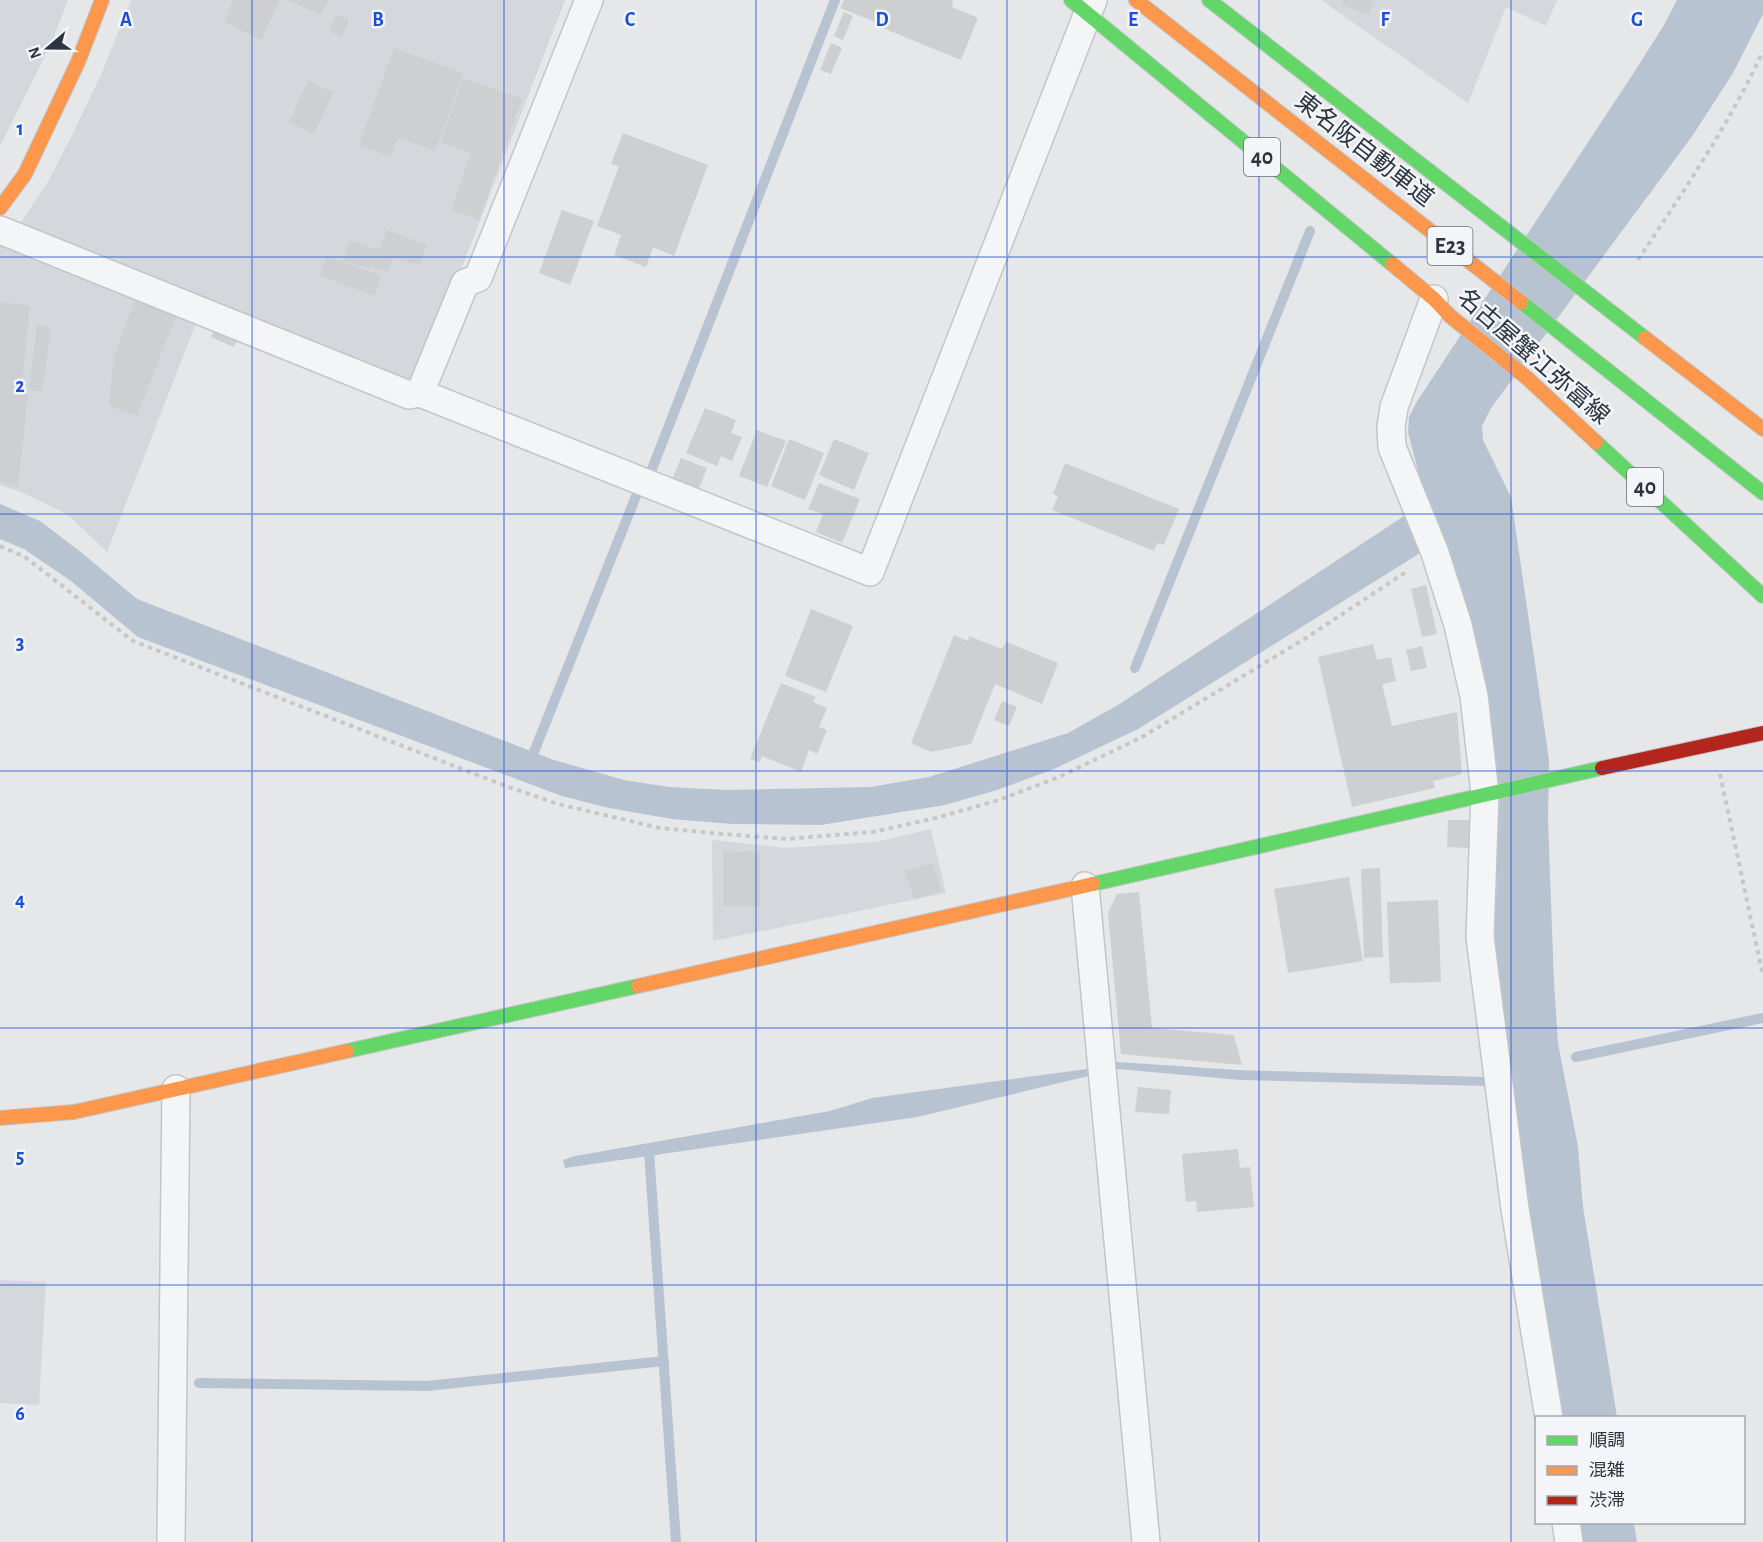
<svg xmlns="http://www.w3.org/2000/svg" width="1763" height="1542" font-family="'Alegreya Sans','Noto Sans JP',sans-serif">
<rect width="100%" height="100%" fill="#e5e7e9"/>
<path fill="#d4d7dc" d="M 0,0 L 68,0 L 52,42 L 0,146 Z
M 131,0 L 565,0 L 418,381 L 410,383 L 18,227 L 49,180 L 71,137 L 101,75 Z
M 1321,0 L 1557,0 L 1546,26 L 1506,7 L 1468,103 Z
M 3,242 L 198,318 L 107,552 L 67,514 L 21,492 L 0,485 L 0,245 Z
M 931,829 L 946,893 L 713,941 L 712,840 L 786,848 L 876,842 Z
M 0,1280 L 46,1282 L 39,1405 L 0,1403 Z"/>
<path fill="#b7c3d0" d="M 1677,0 L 1763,0 L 1763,14 L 1733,73 L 1693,135 L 1491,408 L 1482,426 L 1483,440 L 1511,497 L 1549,760 L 1548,820 L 1554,983 L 1558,1043 L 1578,1147 L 1583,1207 L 1617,1417 L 1560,1417 L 1507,1053 L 1494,938 L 1494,870 L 1500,799 L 1439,536 L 1417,555 L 1138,729 L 1054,769 L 997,790 L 945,805 L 821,825 L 732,824 L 672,819 L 609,808 L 562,796 L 138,637 L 71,581 L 24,549 L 0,539 L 0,504 L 40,521 L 82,553 L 137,599 L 554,760 L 624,780 L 669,787 L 726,790 L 870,787 L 929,777 L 1068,733 L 1118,705 L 1404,516 L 1423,490 L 1408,432 L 1409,417 L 1416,403 L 1633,74 L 1664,25 Z
M 1118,1062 L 1236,1070 L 1485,1077 L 1487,1086 L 1240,1080 L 1118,1069 L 917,1117 L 565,1168 L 563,1160 L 575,1156 L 830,1111 L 872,1098 L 1087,1069 Z
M 1576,1523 L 1634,1523 L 1637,1542 L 1580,1542 Z"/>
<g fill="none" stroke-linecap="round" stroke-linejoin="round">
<path stroke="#b7c3d0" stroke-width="10" d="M 650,474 L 835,0
M 1135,668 L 1310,231
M 534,752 L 638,491
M 1576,1057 L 1763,1018
M 656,1150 L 649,1151 L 676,1542
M 199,1383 L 427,1386 L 664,1361"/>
</g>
<path fill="#cdcfd1" d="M 233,0 L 279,0 L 262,40 L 224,22 Z
M 287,0 L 329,0 L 321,15 Z
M 844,0 L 953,0 L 952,7 L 978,18 L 961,60 L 878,26 L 884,12 L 880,10 L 875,22 L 840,8 Z
M 1343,0 L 1374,0 L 1368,15 L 1341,4 Z
M 844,12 L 853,16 L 843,40 L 834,36 Z
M 336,14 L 349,20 L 342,37 L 329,31 Z
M 831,43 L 842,48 L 831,74 L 820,70 Z
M 394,48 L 463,73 L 435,151 L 398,137 L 391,157 L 359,145 Z
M 463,78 L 522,99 L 479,220 L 451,210 L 471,153 L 440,142 Z
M 308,81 L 334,92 L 314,134 L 289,122 Z
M 623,133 L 708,165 L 674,256 L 653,247 L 646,267 L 614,255 L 621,235 L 597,226 L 619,166 L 611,164 Z
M 562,210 L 594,221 L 570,285 L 539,273 Z
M 387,230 L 427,245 L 419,266 L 393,257 L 388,272 L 370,266 L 369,269 L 343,260 L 350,240 L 379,250 Z
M 327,256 L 382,276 L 375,296 L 320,276 Z
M 135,300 L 176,316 L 137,416 L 109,405 L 114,356 Z
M 0,302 L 30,306 L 21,393 L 28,394 L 18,487 L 0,481 Z
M 37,325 L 51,327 L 42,391 L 29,390 Z
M 215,329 L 238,339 L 234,347 L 211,337 Z
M 705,408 L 736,420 L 731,433 L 742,437 L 732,461 L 721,456 L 717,466 L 686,453 Z
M 757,430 L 786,441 L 767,487 L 739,476 Z
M 789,439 L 824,453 L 805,500 L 771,486 Z
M 834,439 L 869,453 L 854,490 L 819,475 Z
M 681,458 L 707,468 L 697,493 L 671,482 Z
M 1065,463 L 1179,509 L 1164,545 L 1157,543 L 1154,551 L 1052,510 L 1058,496 L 1053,494 Z
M 819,483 L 860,499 L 842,543 L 816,532 L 823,514 L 808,509 Z
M 1426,585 L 1437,634 L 1422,637 L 1411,589 Z
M 811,609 L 853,626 L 826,692 L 785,676 Z
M 954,635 L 968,641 L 969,636 L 1002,649 L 1006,642 L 1058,663 L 1042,704 L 995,684 L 971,744 L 931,752 L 911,743 Z
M 1373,644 L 1377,660 L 1391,657 L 1396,681 L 1382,684 L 1392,726 L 1457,712 L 1462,774 L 1433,781 L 1435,788 L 1352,807 L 1318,657 Z
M 1422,646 L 1427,668 L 1411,671 L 1406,650 Z
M 781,683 L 816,697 L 813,702 L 827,708 L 819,727 L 827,730 L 817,754 L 809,750 L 801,772 L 762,756 L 760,762 L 750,759 Z
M 1002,701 L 1017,707 L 1009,726 L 994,720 Z
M 1448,820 L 1470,820 L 1470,848 L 1447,847 Z
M 723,851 L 760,852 L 760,906 L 723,906 Z
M 933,863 L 942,891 L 914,899 L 905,871 Z
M 1380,868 L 1383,957 L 1364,958 L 1361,869 Z
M 1349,877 L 1363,961 L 1288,973 L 1274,889 Z
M 1139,892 L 1152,1028 L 1234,1035 L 1242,1065 L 1121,1054 L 1108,913 L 1117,894 Z
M 1438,900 L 1441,982 L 1390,983 L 1387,902 Z
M 1138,1087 L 1171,1090 L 1169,1114 L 1135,1112 Z
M 1238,1149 L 1240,1168 L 1250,1167 L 1254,1207 L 1197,1212 L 1196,1201 L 1186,1202 L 1182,1154 Z"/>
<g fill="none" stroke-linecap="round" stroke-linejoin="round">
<g stroke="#c3c5c7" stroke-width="30">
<path id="street" d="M 0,230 L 409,395 L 420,393 L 870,572 L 1093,0
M 1434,299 L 1394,407 L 1391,427 L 1392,447 L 1435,553 L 1458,625 L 1474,696 L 1485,793 L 1480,937 L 1515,1209 L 1549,1418
M 420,393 L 465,283 L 478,278 L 589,0
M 1085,886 L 1146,1542
M 1566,1522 L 1569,1542
M 171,1542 L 176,1089"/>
</g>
<g stroke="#c3c5c7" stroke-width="16">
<path id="fast" d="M 1071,0 L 1392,264
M 1209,0 L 1645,338
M 1521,302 L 1763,493
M 1596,442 L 1763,596
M 1093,884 L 1602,768
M 347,1051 L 638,986"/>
</g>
<g stroke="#c3c5c7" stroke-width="16">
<path id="slow" d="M 1136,0 L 1521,302
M 0,208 L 25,174 L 78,62 L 102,0
M 1392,264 L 1434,299 L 1450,316 L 1527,378 L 1596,442
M 1645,338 L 1763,429
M 638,986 L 1093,884
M 0,1118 L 74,1112 L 347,1051"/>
</g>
<g stroke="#c3c5c7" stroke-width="16">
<path id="jam" d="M 1602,768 L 1763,733"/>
</g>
<path stroke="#c5c7c9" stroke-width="4" stroke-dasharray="4.5 4.5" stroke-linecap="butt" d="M 1638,260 C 1683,192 1729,125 1763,51
M 0,546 L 25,557 L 133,641 L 503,785 L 558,804 L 660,828 L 712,833 L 786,839 L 873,832 L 936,818 L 999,800 L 1059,777 L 1142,737 L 1306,638 L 1409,570
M 1720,774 L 1763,976"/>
<use href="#street" stroke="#f4f5f6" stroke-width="27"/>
<use href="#fast" stroke="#63d668" stroke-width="14"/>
<use href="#slow" stroke="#ff974d" stroke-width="14"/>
<use href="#jam" stroke="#b3261e" stroke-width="14"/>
</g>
<path fill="none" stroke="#1d4ed8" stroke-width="1.5" stroke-opacity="0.55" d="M 252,0 L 252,1542M 504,0 L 504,1542M 756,0 L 756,1542M 1007,0 L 1007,1542M 1259,0 L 1259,1542M 1511,0 L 1511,1542M 0,257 L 1763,257M 0,514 L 1763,514M 0,771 L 1763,771M 0,1028 L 1763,1028M 0,1285 L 1763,1285"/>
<g text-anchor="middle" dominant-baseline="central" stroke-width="5" stroke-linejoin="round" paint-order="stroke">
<g fill="#f3f5f8" stroke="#686f78" stroke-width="1.5">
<rect x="1244" y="138" width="36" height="38" rx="4.5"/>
<rect x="1427.5" y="227" width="45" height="38" rx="4.5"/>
<rect x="1627" y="468" width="36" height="38" rx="4.5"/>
</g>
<g font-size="22" font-weight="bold" fill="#2d3541">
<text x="1262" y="157">40</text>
<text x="1450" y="246">E23</text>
<text x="1645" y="487">40</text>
</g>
<g font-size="24" fill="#2d3541" stroke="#f3f5f8">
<text transform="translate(1364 150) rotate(38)">東名阪自動車道</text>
<text transform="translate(1533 357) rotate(41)">名古屋蟹江弥富線</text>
</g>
</g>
<g font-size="20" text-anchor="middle" font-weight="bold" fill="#1d4ed8" stroke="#f3f5f8" stroke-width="5" stroke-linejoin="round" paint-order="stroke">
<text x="126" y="26">A</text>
<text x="378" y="26">B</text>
<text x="630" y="26">C</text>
<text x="882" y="26">D</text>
<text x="1133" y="26">E</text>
<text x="1385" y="26">F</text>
<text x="1637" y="26">G</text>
<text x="20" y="135">1</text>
<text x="20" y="392">2</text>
<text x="20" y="649">3</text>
<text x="20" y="906">4</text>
<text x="20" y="1163">5</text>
<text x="20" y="1420">6</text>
</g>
<rect x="1535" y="1416" width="210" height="108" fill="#f3f5f8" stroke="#a4a8af" stroke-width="1.5"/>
<rect x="1547" y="1436" width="30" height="9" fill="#63d668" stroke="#a4a8af" stroke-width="1.5"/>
<text x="1589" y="1446" font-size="18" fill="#2d3541">順調</text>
<rect x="1547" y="1466" width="30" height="9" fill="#ff974d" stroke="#a4a8af" stroke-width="1.5"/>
<text x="1589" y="1476" font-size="18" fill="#2d3541">混雑</text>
<rect x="1547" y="1496" width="30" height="9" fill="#b3261e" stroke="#a4a8af" stroke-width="1.5"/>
<text x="1589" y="1506" font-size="18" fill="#2d3541">渋滞</text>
<g transform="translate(48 48) rotate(250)" stroke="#f3f5f8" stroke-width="4.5" paint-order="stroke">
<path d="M0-4.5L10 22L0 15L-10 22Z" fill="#2d3541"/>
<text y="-9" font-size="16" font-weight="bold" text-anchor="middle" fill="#2d3541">N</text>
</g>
</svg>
